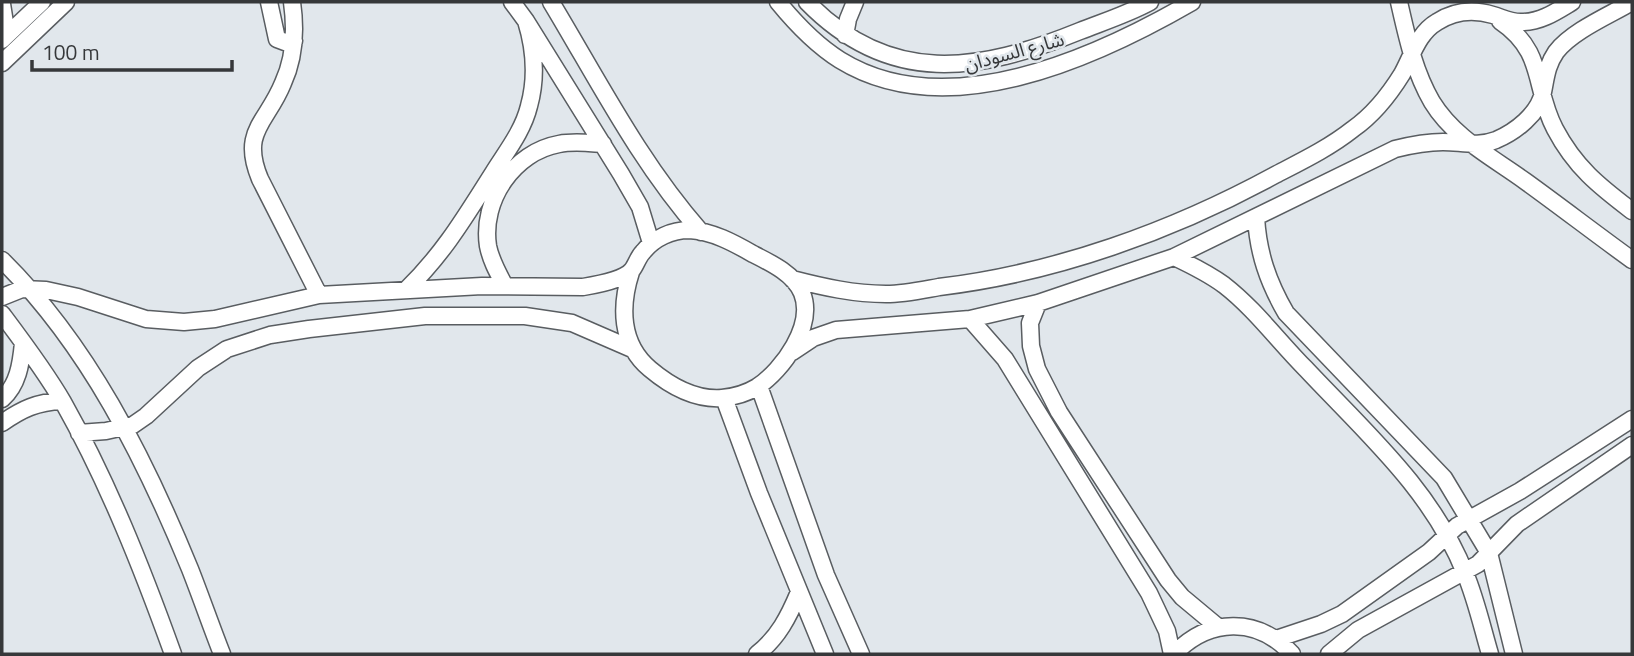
<svg xmlns="http://www.w3.org/2000/svg" width="1634" height="656" font-family="'Titillium Web','Noto Sans Arabic',sans-serif">
<rect width="100%" height="100%" fill="#e1e7ec"/>
<g fill="none" stroke-linecap="round" stroke-linejoin="round">
<g stroke="#595d61" stroke-width="19">
<path id="minor" d="M 269,2 L 277,39 L 285,42 L 294,41
M 292,2 C 296,30 295,57 283,83 C 267,123 240,131 260,179 L 319,295
M 512,2 L 526,21 L 621,174 L 640,207 L 651,243
M 551,2 C 598,80 640,163 701,232
M 778,2 C 796,24 816,45 840,60 C 947,126 1095,58 1192,2
M 807,2 C 890,87 979,72 1080,31 C 1103,22 1128,14 1150,2
M 1399,2 C 1407,37 1414,71 1432,102 C 1454,138 1492,157 1525,181 C 1561,207 1596,234 1632,260
M 2,4 L 5,23 L 3,39
M 1500,21 C 1546,52 1533,88 1555,129 C 1575,167 1599,186 1632,211
M 845,35 L 848,19 L 855,2
M 2,40 L 42,2
M 2,63 L 66,2
M 1256,217 C 1258,253 1268,282 1286,313 L 1444,478 L 1489,553 L 1514,654
M 1174,257 C 1191,265 1209,274 1224,285 C 1255,309 1279,342 1306,369 C 1365,432 1432,490 1465,573 C 1476,599 1482,627 1490,654
M 2,260 C 88,345 144,457 190,569 C 201,597 211,626 222,654
M 792,279 C 823,287 854,294 886,294 C 904,294 922,290 939,287 C 1056,273 1172,231 1275,175 C 1302,161 1329,148 1353,129 C 1373,115 1389,95 1402,74 C 1412,56 1418,33 1437,22 C 1454,11 1473,9 1493,15 C 1503,18 1512,23 1523,22 C 1541,22 1557,11 1572,2
M 505,286 C 498,273 491,261 488,246 C 481,200 514,152 559,144 C 574,141 588,143 603,144
M 406,290 C 444,253 465,217 493,173 C 506,152 523,131 529,106 C 537,77 535,50 526,21
M 2,297 L 22,289 L 46,290 L 78,297 L 146,319 L 184,322 L 215,319 L 319,295 L 482,286 L 583,287 C 595,285 624,280 632,270 C 636,265 638,257 643,252 C 654,238 672,230 689,230 C 712,231 734,243 753,254 C 771,263 794,274 802,293 C 815,325 783,370 757,387 C 747,393 733,397 722,398 C 695,400 669,385 650,369 C 620,344 620,306 631,272
M 1038,303 L 1030,323 L 1031,346 L 1037,369 L 1059,412 L 1168,580 L 1182,597 L 1218,627
M 2,314 C 23,342 45,371 63,402 C 108,482 142,568 173,654
M 970,319 L 1005,359 L 1149,593 L 1167,631 L 1172,654
M 792,352 L 813,338 L 836,330 L 970,319 L 1038,303 L 1174,257 L 1395,149 C 1411,145 1426,142 1443,142 C 1461,142 1478,147 1496,140 C 1515,132 1539,114 1543,92 C 1546,77 1547,65 1556,52 C 1572,31 1610,15 1632,2
M 759,386 L 826,575 L 861,654
M 724,398 L 759,493 L 825,654
M 2,399 C 18,385 21,364 23,343
M 2,423 C 22,409 37,402 62,401
M 79,433 L 106,431 L 133,425 L 146,416 L 198,368 L 227,349 L 270,335 L 309,329 L 425,316 L 525,316 L 572,323 L 632,349
M 1276,639 L 1321,624 L 1342,614 L 1429,552 L 1457,526 L 1520,491 L 1632,419
M 757,654 C 778,638 789,616 799,592
M 1174,654 C 1209,618 1257,616 1292,654
M 1329,654 L 1358,630 L 1478,564 L 1517,524 L 1632,445"/>
</g>
<use href="#minor" stroke="#fff" stroke-width="16"/>
</g>
<g text-anchor="middle" dominant-baseline="central" stroke-width="5" stroke-linejoin="round" paint-order="stroke">
<g font-size="19" fill="#36383a" stroke="#e1e7ec">
<text transform="translate(1014 51) rotate(-15)">شارع السودان</text>
</g>
</g>
<rect width="1634" height="656" fill="none" stroke="#36383a" stroke-width="7"/>
<path d="M32 60v10h200v-10" fill="none" stroke="#36383a" stroke-width="3.5"/>
<text x="42" y="60" font-size="21" fill="#36383a" stroke="#e1e7ec" stroke-width="5" paint-order="stroke">100 m</text>
</svg>
